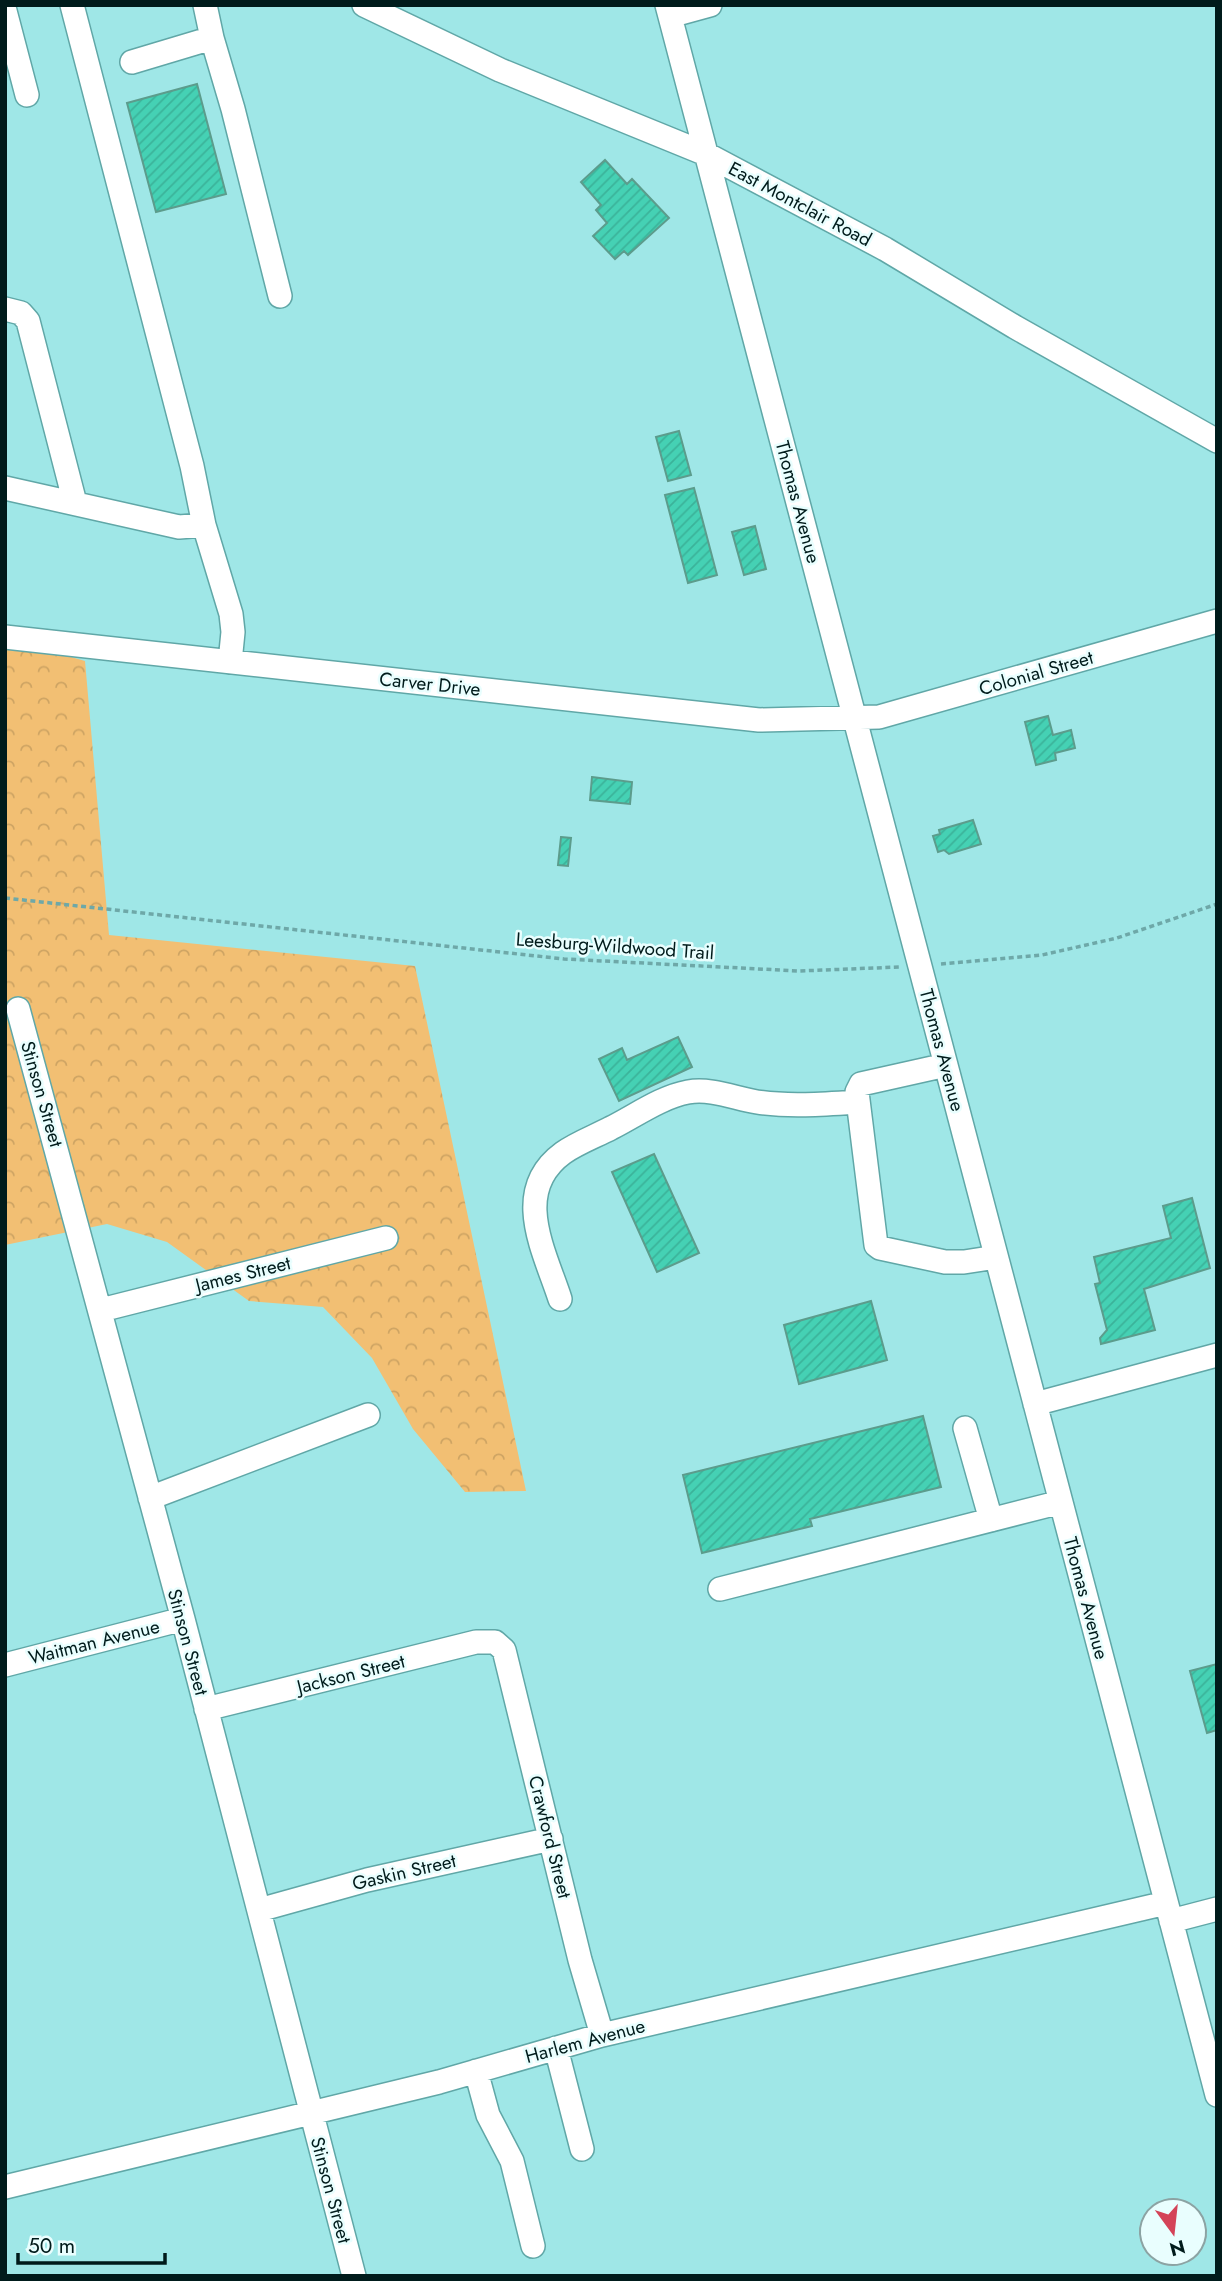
<svg xmlns="http://www.w3.org/2000/svg" width="1222" height="2281" font-family="Jost,sans-serif">
<defs>
<pattern id="forest-crowns" width="20" height="18" patternUnits="userSpaceOnUse" patternTransform="scale(1.75)"><rect width="20" height="18" fill="#f2bf73"/><path d="M2 6a3 3 0 1 1 6 0M12 15a3 3 0 1 1 6 0" fill="none" stroke="#cea463"/></pattern>
<pattern id="building-hatch" width="6" height="6" patternUnits="userSpaceOnUse" patternTransform="scale(1.75)"><rect width="6" height="6" fill="#45d1b4"/><path d="M-1 1l2-2M0 6l6-6M5 7l2-2" fill="none" stroke="#3bb39a"/></pattern>
</defs>
<rect width="100%" height="100%" fill="#9fe7e7"/>
<path fill="url(#forest-crowns)" d="M 5,638 L 85,661 L 109,935 L 415,966 L 526,1491 L 465,1492 L 413,1429 L 372,1358 L 323,1307 L 249,1301 L 167,1242 L 107,1224 L 5,1245 Z"/>
<path fill="url(#building-hatch)" stroke="#5c9c8c" stroke-width="2" d="M 197,84 L 226,194 L 156,212 L 127,103 Z
M 605,160 L 627,184 L 632,179 L 669,218 L 628,255 L 624,251 L 615,259 L 593,236 L 607,223 L 596,210 L 601,205 L 581,182 Z
M 679,431 L 691,475 L 668,481 L 656,437 Z
M 694,488 L 717,575 L 688,583 L 665,495 Z
M 755,526 L 766,569 L 744,575 L 732,532 Z
M 1048,716 L 1053,735 L 1071,730 L 1075,748 L 1055,753 L 1056,760 L 1036,765 L 1025,722 Z
M 592,777 L 632,782 L 630,804 L 590,800 Z
M 973,820 L 981,844 L 949,854 L 944,850 L 938,852 L 933,836 L 940,834 L 939,830 Z
M 561,837 L 571,838 L 568,866 L 558,865 Z
M 678,1037 L 692,1067 L 619,1101 L 599,1059 L 622,1048 L 627,1060 Z
M 654,1154 L 699,1253 L 657,1272 L 612,1172 Z
M 1192,1198 L 1210,1268 L 1144,1289 L 1155,1330 L 1101,1344 L 1100,1338 L 1107,1330 L 1095,1284 L 1100,1283 L 1094,1257 L 1171,1238 L 1163,1206 Z
M 871,1301 L 887,1360 L 799,1384 L 784,1325 Z
M 923,1416 L 941,1487 L 810,1519 L 812,1526 L 702,1553 L 683,1475 Z
M 1217,1664 L 1217,1730 L 1207,1733 L 1190,1671 Z"/>
<g fill="none" stroke-linecap="round" stroke-linejoin="round">
<g stroke="#60a7a7" stroke-width="26">
<path id="minor" d="M 72,5 L 192,466 L 204,525 L 231,614 L 233,632 L 230,662
M 205,5 L 212,38 L 233,109 L 280,296
M 364,5 L 500,70 L 706,154 L 885,249 L 1015,327 L 1217,441
M 667,5 L 1217,2095
M 5,11 L 27,95
M 670,16 L 710,5
M 132,62 L 212,38
M 5,309 L 21,313 L 28,321 L 75,503
M 5,488 L 179,527 L 204,525
M 5,637 L 759,720 L 879,717 L 1217,621
M 18,1009 L 183,1619 L 354,2276
M 946,1065 L 861,1084 L 857,1092 L 876,1245 L 880,1248 L 945,1262 L 964,1262 L 996,1257
M 560,1299 C 544,1250 511,1191 563,1153 C 577,1143 596,1136 611,1128 C 635,1116 661,1097 688,1092 C 711,1088 734,1098 757,1102 C 790,1107 824,1104 858,1102
M 101,1310 L 386,1238
M 1035,1404 L 1217,1355
M 965,1428 L 991,1520
M 150,1498 L 368,1415
M 720,1589 L 1061,1502
M 5,1665 L 183,1619
M 206,1709 L 476,1642 L 495,1642 L 504,1650 L 580,1960 L 602,2035
M 259,1910 L 367,1880 L 551,1839
M 1171,1921 L 1217,1909
M 556,2048 L 582,2149
M 476,2071 L 488,2115 L 512,2161 L 533,2246
M 5,2187 L 439,2082 L 602,2035 L 1166,1903"/>
</g>
<path stroke="#6ea8a8" stroke-width="3.5" stroke-dasharray="5 3.5" stroke-linecap="butt" d="M 5,898 L 564,959 L 799,971 L 899,967
M 941,964 L 1042,955 L 1117,938 L 1217,904"/>
<use href="#minor" stroke="#fff" stroke-width="23"/>
</g>
<g text-anchor="middle" dominant-baseline="central" stroke-width="5" stroke-linejoin="round" paint-order="stroke">
<g font-size="19" fill="#001b1b" stroke="#e9fefe">
<text transform="translate(800 204) rotate(28)">East Montclair Road</text>
<text transform="translate(798 502) rotate(75)">Thomas Avenue</text>
<text transform="translate(1036 673) rotate(-16)">Colonial Street</text>
<text transform="translate(430 684) rotate(6)">Carver Drive</text>
<text transform="translate(615 946) rotate(4)">Leesburg-Wildwood Trail</text>
<text transform="translate(942 1050) rotate(75)">Thomas Avenue</text>
<text transform="translate(42 1094) rotate(74)">Stinson Street</text>
<text transform="translate(243 1274) rotate(-14)">James Street</text>
<text transform="translate(1086 1598) rotate(75)">Thomas Avenue</text>
<text transform="translate(94 1642) rotate(-14)">Waitman Avenue</text>
<text transform="translate(188 1642) rotate(75)">Stinson Street</text>
<text transform="translate(351 1674) rotate(-14)">Jackson Street</text>
<text transform="translate(550 1837) rotate(76)">Crawford Street</text>
<text transform="translate(404 1872) rotate(-13)">Gaskin Street</text>
<text transform="translate(585 2041) rotate(-15)">Harlem Avenue</text>
<text transform="translate(331 2190) rotate(75)">Stinson Street</text>
</g>
</g>
<rect width="1222" height="2281" fill="none" stroke="#001b1b" stroke-width="14"/>
<g transform="translate(1173 2232) rotate(165)"><circle r="33" fill="#e9fefe" stroke="#8ca3a3" stroke-width="2"/>
<path d="M0-5L12 26L0 18L-12 26Z" fill="#d44358"/>
<text y="-10" font-size="19" font-weight="bold" text-anchor="middle" fill="#001b1b">N</text>
</g>
<path d="M18 2253v10h147v-10" fill="none" stroke="#001b1b" stroke-width="3.5"/>
<text x="28" y="2253" font-size="21" fill="#001b1b" stroke="#e9fefe" stroke-width="5" paint-order="stroke">50 m</text>
</svg>
